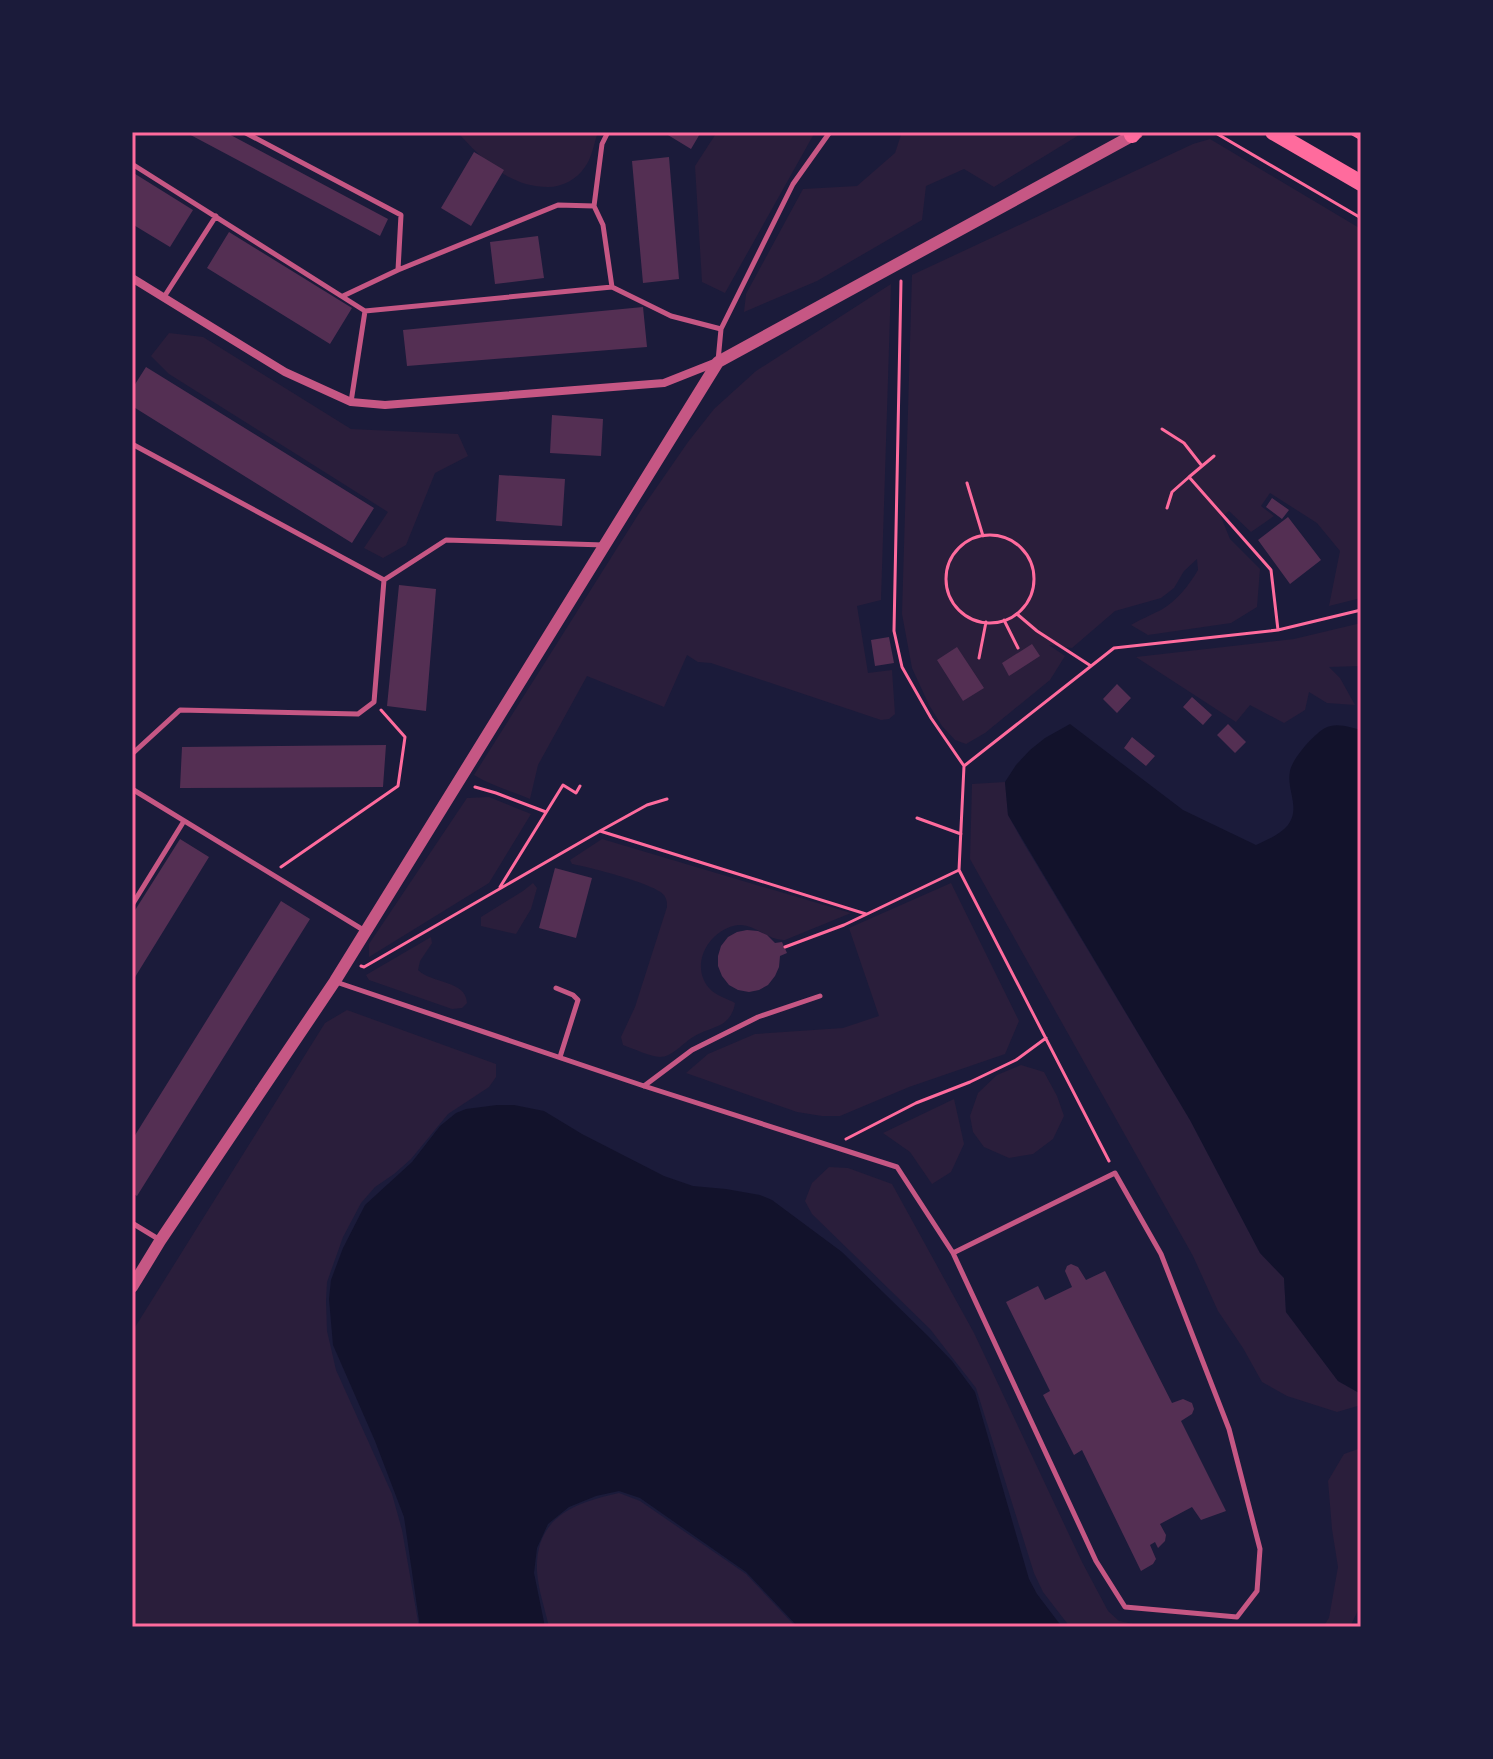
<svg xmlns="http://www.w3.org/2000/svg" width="1493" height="1759" font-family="'Source Sans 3',sans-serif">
<rect width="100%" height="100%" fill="#1b1b3a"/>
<path fill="#2a1e3b" d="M 460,132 L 598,132 C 594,143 592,158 585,167 C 577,179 563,187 548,187 C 510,187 485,162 460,135 Z
M 717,132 L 815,132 L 725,293 L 702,282 L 695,166 Z
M 902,132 L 1084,132 L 994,187 L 964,169 L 926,186 L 922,220 L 817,281 L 744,312 L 746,294 L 803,189 L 857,186 L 895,153 Z
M 1210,139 L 1361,229 L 1361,598 L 1329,606 L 1340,551 L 1317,523 L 1270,493 L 1261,506 L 1274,516 L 1251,532 L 1229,511 L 1221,517 L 1230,539 L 1260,569 L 1257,607 L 1231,623 L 1148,635 L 1131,625 C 1141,619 1151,615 1161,610 C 1177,601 1189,585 1198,570 L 1197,559 L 1184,571 L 1174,588 L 1161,598 L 1115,611 L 1072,648 L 1049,645 L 1065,656 L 1050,680 L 985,733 L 966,744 L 955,740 L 942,726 L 929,705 L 912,668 L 902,614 L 912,275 L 1193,144 Z
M 891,284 L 881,600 L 857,606 L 868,673 L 892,670 L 895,714 L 889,719 L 881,720 L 711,663 L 698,662 L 687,655 L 664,707 L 587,676 L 538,765 L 530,799 C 511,791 492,786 474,775 L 643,507 L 688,442 L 714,409 L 756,371 Z
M 169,333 L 203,337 L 351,429 L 458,434 L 468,456 L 435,473 L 406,545 L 383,558 L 364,548 L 388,512 L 169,374 L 151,356 Z
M 1361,623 L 1361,666 L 1329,667 L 1340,678 L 1355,705 L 1327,703 L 1309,692 L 1305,710 L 1284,723 L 1250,705 L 1236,722 L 1136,657 L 1294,639 Z
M 1005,782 L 1008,815 L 1023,842 L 1190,1120 L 1260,1253 L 1284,1278 L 1286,1312 L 1338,1381 L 1361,1394 L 1361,1405 L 1337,1412 L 1287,1396 L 1262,1382 L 1243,1348 L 1218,1311 L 1193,1256 L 970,859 L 972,784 Z
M 489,797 L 531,814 L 489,883 L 369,957 L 369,944 L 467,798 Z
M 602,839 L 851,913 L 785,940 C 768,941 756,924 738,925 C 708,929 687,968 712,991 C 718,996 728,999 735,1003 C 734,1011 730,1019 722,1024 C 713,1029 702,1031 693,1037 C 683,1043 672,1057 660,1057 C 651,1057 632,1048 623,1045 L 621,1037 L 635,1007 L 667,907 C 667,901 667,900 664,895 C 656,884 589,867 572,864 L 570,860 Z
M 533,883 L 537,888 L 531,909 L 516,934 L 481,926 L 481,917 L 523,891 Z
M 951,883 L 1019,1021 L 1005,1054 L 909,1087 L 840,1116 L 822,1116 L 797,1112 L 686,1073 L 708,1054 L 755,1034 L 843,1028 L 879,1016 L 849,928 Z
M 431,937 L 432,943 L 420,961 L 418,970 C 432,984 466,980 467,1003 L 462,1008 L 452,1009 L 369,980 L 366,975 Z
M 347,1010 L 496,1064 L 496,1077 L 489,1087 L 448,1114 L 411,1159 L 394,1174 L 375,1187 L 361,1203 L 343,1237 L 327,1282 L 326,1301 L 327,1331 L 336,1370 L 392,1494 L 402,1530 L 419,1627 L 132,1627 L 132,1332 L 325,1023 Z
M 1021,1065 L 1044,1072 L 1057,1096 L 1064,1116 L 1053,1139 L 1033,1154 L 1009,1158 L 984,1147 L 973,1132 L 970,1116 L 978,1093 L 997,1075 Z
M 954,1099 L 964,1144 L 951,1172 L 932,1184 L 910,1152 L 883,1133 Z
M 829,1167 L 848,1168 L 892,1184 L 974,1333 L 1082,1562 L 1108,1611 L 1119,1621 L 1149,1627 L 1070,1627 L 1043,1592 L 1034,1573 L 976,1388 L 930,1329 L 812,1214 L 805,1201 L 812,1183 Z
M 1361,1448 L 1361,1604 L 1350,1627 L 1323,1627 L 1329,1618 L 1338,1567 L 1332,1529 L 1328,1481 L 1344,1454 Z
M 619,1493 L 640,1501 L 746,1574 L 796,1627 L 549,1627 C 545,1609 538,1589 537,1571 C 535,1517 574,1503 619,1493 Z"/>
<path fill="#12122b" d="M 1070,724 L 1183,810 L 1256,845 C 1267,840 1281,834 1288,825 C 1301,807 1286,790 1290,771 C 1292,759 1314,734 1325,728 C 1336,722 1350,727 1361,730 L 1361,1394 L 1338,1381 L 1286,1312 L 1284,1278 L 1260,1253 L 1190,1120 L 1008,815 L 1005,782 L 1016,765 L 1030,750 L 1045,738 Z
M 497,1105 L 514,1105 L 544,1111 L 582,1134 L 664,1176 L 693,1186 L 726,1189 L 760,1195 L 772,1200 L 842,1252 L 928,1336 L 952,1361 L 975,1392 L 1029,1579 L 1037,1594 L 1062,1627 L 798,1627 L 746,1572 L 640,1498 L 619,1491 L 596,1496 L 569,1507 L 548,1524 L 537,1548 L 534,1573 L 545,1627 L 420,1627 L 404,1517 L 375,1441 L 333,1345 L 329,1299 L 331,1280 L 343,1248 L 365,1205 L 412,1162 L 440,1126 L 456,1113 L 466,1109 Z"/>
<path fill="#542f53" d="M 185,132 L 225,132 L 388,219 L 380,236 Z
M 663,132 L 701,132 L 691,149 Z
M 474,152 L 504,170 L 471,226 L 441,208 Z
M 669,157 L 679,279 L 643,283 L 632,161 Z
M 132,172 L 193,210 L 170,247 L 132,224 Z
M 229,232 L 352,308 L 330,344 L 207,268 Z
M 538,236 L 544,278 L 495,284 L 490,242 Z
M 643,307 L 647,347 L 407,366 L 403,330 Z
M 146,367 L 374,508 L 352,543 L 132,406 L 132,389 Z
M 552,415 L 603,419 L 601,456 L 550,453 Z
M 499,475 L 565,479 L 562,526 L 496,521 Z
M 1272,498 L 1289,510 L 1282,519 L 1266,507 Z
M 1288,517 L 1321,560 L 1290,584 L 1258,540 Z
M 399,585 L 436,589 L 426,711 L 387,706 Z
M 889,637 L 894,663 L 875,666 L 871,640 Z
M 1032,644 L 1040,656 L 1009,676 L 1002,663 Z
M 957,647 L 984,688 L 963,701 L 937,660 Z
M 1117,684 L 1131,698 L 1117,713 L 1103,699 Z
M 1192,697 L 1212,715 L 1203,725 L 1183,707 Z
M 1228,724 L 1246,742 L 1235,753 L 1217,735 Z
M 1132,737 L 1155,756 L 1146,766 L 1124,748 Z
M 386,745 L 383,787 L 180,788 L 182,747 Z
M 180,839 L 209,857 L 132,982 L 132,915 Z
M 555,868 L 592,878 L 576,938 L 539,928 Z
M 281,901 L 310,919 L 137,1196 L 132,1193 L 132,1140 Z
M 747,930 L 758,931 L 767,935 L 775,943 L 782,942 L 787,953 L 780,956 L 779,967 L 775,976 L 768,985 L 759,990 L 749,992 L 738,990 L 729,985 L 722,976 L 718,966 L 718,956 L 721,946 L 728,937 L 737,932 Z
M 1071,1264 L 1078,1267 L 1086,1280 L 1105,1271 L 1172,1403 L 1183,1399 L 1192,1403 L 1194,1409 L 1192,1414 L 1181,1421 L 1226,1511 L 1201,1520 L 1192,1507 L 1160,1524 L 1166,1535 L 1165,1541 L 1158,1548 L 1155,1542 L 1150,1545 L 1156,1559 L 1153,1564 L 1141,1571 L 1082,1450 L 1074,1455 L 1043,1395 L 1050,1391 L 1006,1302 L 1038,1286 L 1045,1300 L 1072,1287 L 1065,1271 L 1067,1266 Z"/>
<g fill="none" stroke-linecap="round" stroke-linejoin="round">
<path stroke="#ff6b9d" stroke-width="3" d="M 1214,132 L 1361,218
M 1349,132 L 1361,139
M 901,281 L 894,631 L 902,667 L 931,718 L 964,766 L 959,870 L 1109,1161
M 1162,429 L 1184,443 L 1202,466
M 1189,477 L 1214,456
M 967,483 L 983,536
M 1167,508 L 1172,492 L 1189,477 L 1271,570 L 1278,630
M946 579a44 44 0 1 1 88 0a44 44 0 1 1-88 0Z
M 1017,614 L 1037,631 L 1091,666
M 1004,620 L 1018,648
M 979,658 L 986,622
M 964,766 L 1114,648 L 1278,630 L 1361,610
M 475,787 L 496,793 L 546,812
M 917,818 L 961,834
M 600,831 L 647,805 L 667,799
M 281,867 L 398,786 L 405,737 L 381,710
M 500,887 L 563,785 L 576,793 L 580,786
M 785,947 L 844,925 L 959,870
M 361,966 L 364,967 L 600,831 L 866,914
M 846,1139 L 916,1103 L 970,1082 L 1016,1060 L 1046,1038"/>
<path stroke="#c65784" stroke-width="5" d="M 244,132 L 401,215 L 398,270
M 608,132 L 602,144 L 594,206 L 603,225 L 612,287
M 132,164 L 365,311 L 612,287 L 671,316 L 721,329 L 718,361
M 343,296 L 398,270 L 558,205 L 594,206
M 164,297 L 216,216
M 721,329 L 793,184 L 830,132
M 351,402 L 365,311
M 132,444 L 384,580 L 374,702 L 358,714 L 180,710 L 132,754
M 384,580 L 446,540 L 604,545
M 132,789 L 365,931
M 132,905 L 184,821
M 336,982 L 644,1086 L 897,1167 L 953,1253 L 1096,1561 L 1125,1607 L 1237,1617 L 1257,1591 L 1260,1549 L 1229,1429 L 1161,1254 L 1115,1173 L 953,1253
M 556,988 L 573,995 L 578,1000 L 560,1057
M 644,1086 L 692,1050 L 758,1017 L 820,996
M 132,1223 L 160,1240"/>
<path stroke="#c65784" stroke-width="8" d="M 132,278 L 285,372 L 351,402 L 385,405 L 664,383 L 717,362"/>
<path stroke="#c65784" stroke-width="12" d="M 132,1287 L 160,1241 L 335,981 L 718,362 L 1137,133"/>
<path stroke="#ff6b9d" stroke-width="16" d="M 1273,132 L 1361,183
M 1132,135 L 1134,132"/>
</g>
<rect width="1493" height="1759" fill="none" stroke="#1b1b3a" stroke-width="268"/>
<rect x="134" y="134" width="1225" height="1491" fill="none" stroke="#ff6b9d" stroke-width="3"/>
</svg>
